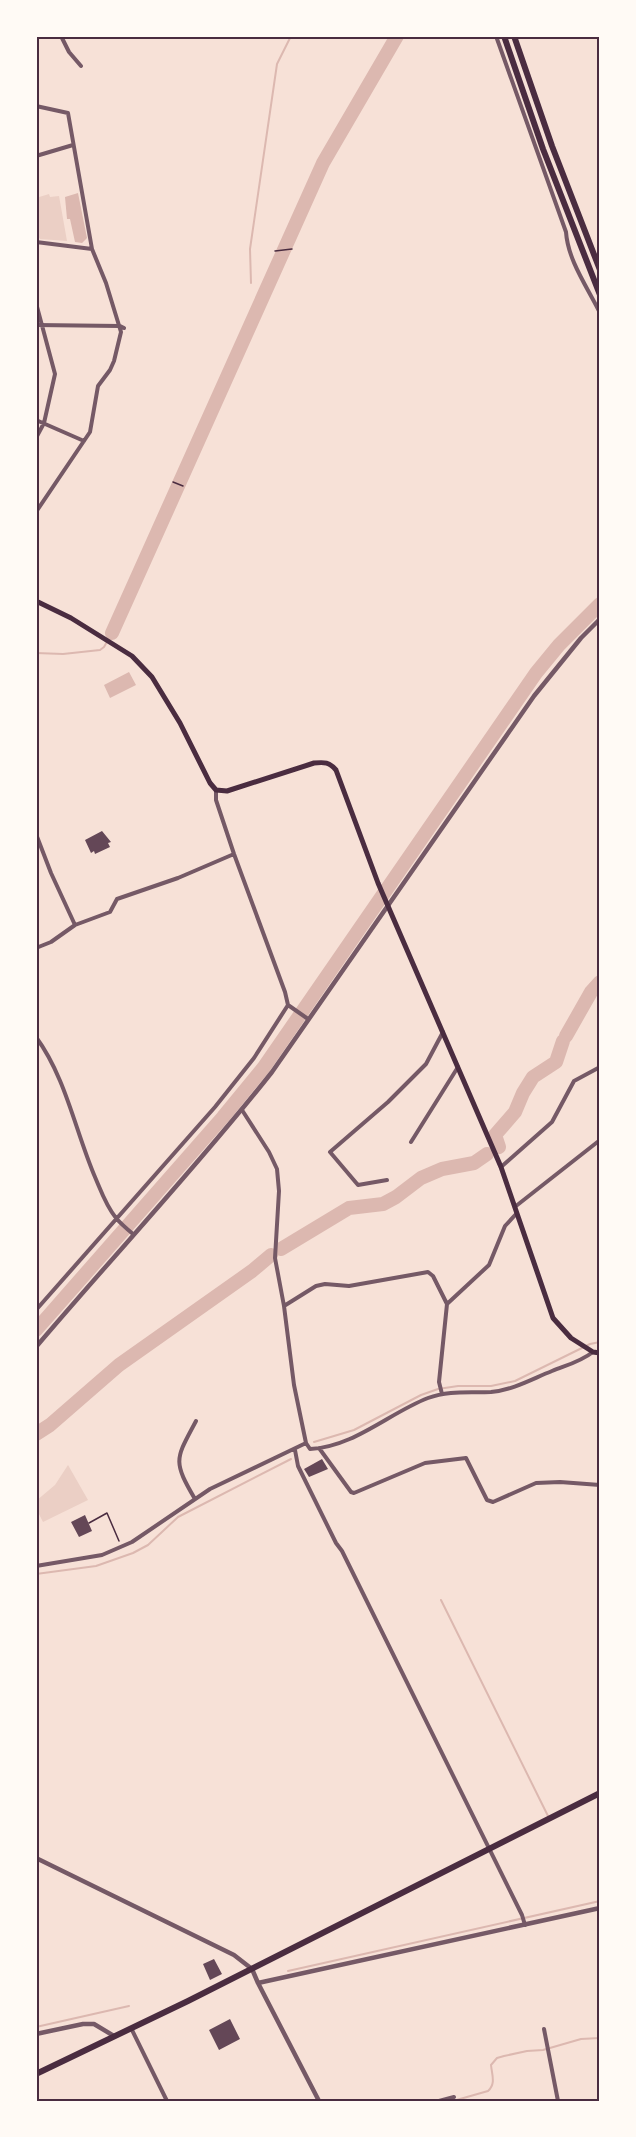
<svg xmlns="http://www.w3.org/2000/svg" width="636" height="2137" font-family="Helvetica,sans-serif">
<rect width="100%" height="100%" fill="#f7e1d7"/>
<path fill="#ebcfc5" d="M 49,194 L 50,197 L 59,196 L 67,241 L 40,239 L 38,236 L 36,198 Z
M 68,1465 L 88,1500 L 43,1522 L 36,1508 L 36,1501 L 55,1485 Z"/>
<path fill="#dcb8b0" d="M 78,193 L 87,238 L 82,243 L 75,242 L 70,219 L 67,219 L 65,197 Z
M 129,672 L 136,685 L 110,698 L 104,685 Z"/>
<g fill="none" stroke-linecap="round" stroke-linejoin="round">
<path stroke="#dcb8b0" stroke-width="2" d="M 251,283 L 250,249 L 277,64 L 291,36
M 36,653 L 63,654 L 100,650 L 104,647 L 112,633
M 314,1442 L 354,1430 L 421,1395 L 438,1389 L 458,1386 L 491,1386 L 515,1381 L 590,1344 L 600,1342
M 36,1574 L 96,1566 L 133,1553 L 148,1545 L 178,1517 L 291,1459
M 441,1600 L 548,1816
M 288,1971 L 600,1901
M 36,2027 L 129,2006
M 453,2101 L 488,2091 C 496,2084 492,2075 491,2065 L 497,2058 L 504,2056 L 527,2051 L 543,2050 L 581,2039 L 600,2038"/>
<path stroke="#dcb8b0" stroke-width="14" d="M 112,633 L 323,163 L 397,36
M 566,1036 L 591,992 L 600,982
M 499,1147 L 495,1135 L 515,1112 L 523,1093 L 533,1077 L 556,1062 L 563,1041
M 281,1249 L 349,1208 L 383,1204 L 396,1197 L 421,1178 L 442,1169 L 474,1163 L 487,1154
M 36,1330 L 223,1117 L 264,1067 L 536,673 L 559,645 L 600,604
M 36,1434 L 50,1425 L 119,1365 L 252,1271 L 271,1255"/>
</g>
<path fill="#644757" d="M 102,831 L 111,842 L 108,843 L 110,847 L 95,854 L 94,851 L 91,853 L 85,840 Z
M 322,1459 L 328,1469 L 309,1477 L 304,1469 Z
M 85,1515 L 92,1531 L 79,1537 L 71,1522 Z
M 214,1959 L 222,1974 L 210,1980 L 203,1964 Z
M 230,2019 L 240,2039 L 219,2050 L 209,2030 Z"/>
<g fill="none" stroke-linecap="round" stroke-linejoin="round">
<path stroke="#4a2c40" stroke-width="1.5" d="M 275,251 L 292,249
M 173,482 L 183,486
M 89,1523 L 107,1513 L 119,1541"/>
<path stroke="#755966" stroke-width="4" d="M 61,36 L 69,52 L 81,66
M 496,36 L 566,232 C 568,261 588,288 600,313
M 36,106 L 68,113 L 92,249 L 106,283 L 121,332 L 114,361 L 110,370 L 98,386 L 90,432 L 36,512
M 36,156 L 73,145
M 36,242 L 92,249
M 36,303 L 55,374 L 44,423 L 36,438
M 36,325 L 120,326 L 124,328
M 36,420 L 84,441
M 216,790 L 216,800 L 234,854 L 285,992 L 288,1005 L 308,1019
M 36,826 L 36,830
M 36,834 L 51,873 L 75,925
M 36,948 L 51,942 L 75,925 L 110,912 L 117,899 L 178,878 L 234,854
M 36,1037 C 66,1078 75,1130 95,1177 C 101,1191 106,1206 116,1218 C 121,1224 127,1229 133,1234
M 242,1110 L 269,1152 L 277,1169 L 279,1191 L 275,1258 L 284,1306 L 294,1385 L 306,1443 L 310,1449 C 354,1447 389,1413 428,1398 C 449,1390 469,1393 491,1392 C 513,1390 532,1379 552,1371 C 567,1365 580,1362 593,1352
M 411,1142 L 458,1067
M 501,1167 L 552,1122 L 574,1081 L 600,1067
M 387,1180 L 358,1185 L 330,1152 L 388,1102 L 426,1064 L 443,1032
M 516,1206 L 600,1140
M 284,1306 L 316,1286 L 325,1284 L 349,1286 L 428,1272 L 433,1276 L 447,1304
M 36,1310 L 215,1107 L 254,1058 L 288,1005
M 442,1394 L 439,1382 L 447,1304 L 489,1265 L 505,1226 L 517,1213
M 319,1448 L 351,1492 L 354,1493 L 425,1463 L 466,1458 L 487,1500 L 493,1502 L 536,1483 L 560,1482 L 600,1485
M 295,1450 L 298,1466 L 336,1543 L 342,1551 L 522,1915 L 525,1925
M 195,1499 C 172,1460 176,1459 196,1421
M 36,1566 L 102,1555 L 132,1542 L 210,1489 L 306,1443
M 131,2028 L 167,2101
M 544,2029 L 558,2101
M 439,2101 L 454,2097"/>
<path stroke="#755966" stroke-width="4.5" d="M 36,1347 C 114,1255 197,1167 272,1072 L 534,696 L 581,638 L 600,619
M 36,1858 L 234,1955 L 252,1969 L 258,1983 L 319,2101
M 258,1983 L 600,1908
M 36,2034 L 83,2024 L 94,2024 L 114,2036"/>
<path stroke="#4a2c40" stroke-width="5" d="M 36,601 L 71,618 L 132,656 L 152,677 L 180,723 L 210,783 L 216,790 L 227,791 L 314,763 C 325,762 329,762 336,770 L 378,883 L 501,1167 L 553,1318 L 571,1338 L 593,1352 L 600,1353"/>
<path stroke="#4a2c40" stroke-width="6" d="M 504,36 L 543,149 L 600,295
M 514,36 L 552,146 L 600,270
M 36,2074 L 188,2001 L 600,1793"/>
</g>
<rect width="636" height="2137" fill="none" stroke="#fffaf5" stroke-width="75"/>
<rect x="38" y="38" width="560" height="2062" fill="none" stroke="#4a2c40" stroke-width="2"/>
</svg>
